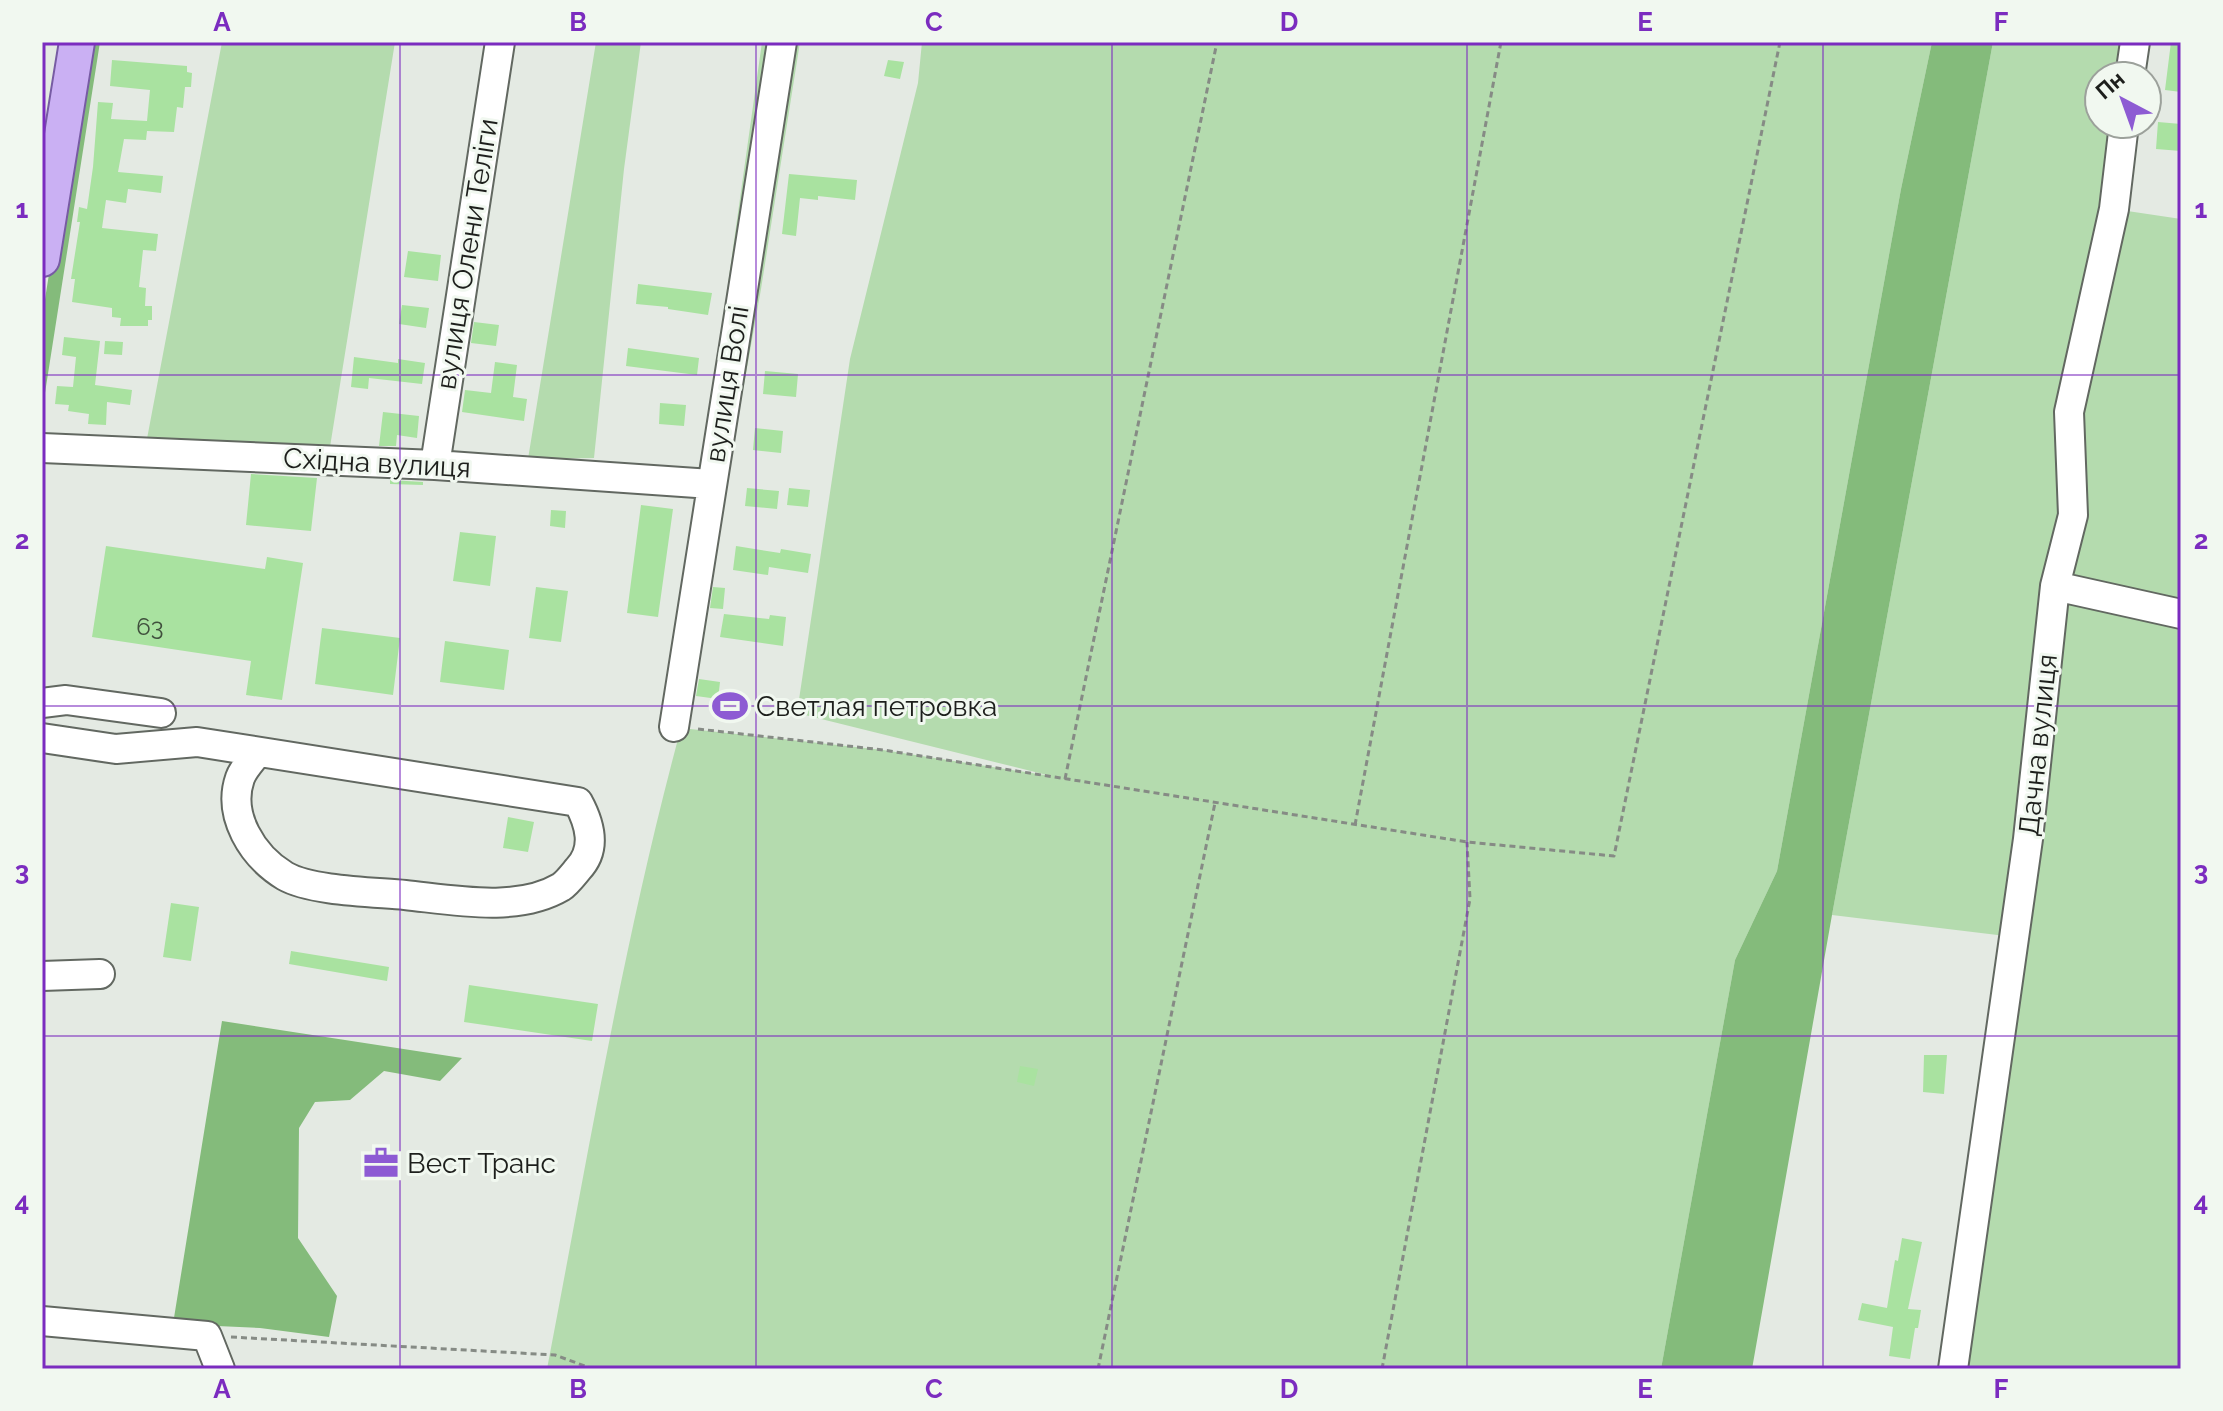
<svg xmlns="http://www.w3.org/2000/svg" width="2223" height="1411" font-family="Raleway,sans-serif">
<rect width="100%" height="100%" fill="#e4eae3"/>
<path fill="#b4dbae" d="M 222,42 L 395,42 L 330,447 L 146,444 Z
M 596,42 L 641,42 L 624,169 L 594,458 L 528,459 Z
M 762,42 L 772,42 L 702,469 Z
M 788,42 L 800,42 L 761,289 L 688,700 Z
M 922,42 L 1932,42 L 1901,189 L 1777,871 L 1735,960 L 1661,1369 L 547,1369 C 588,1155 624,938 681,728 L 883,750 L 1051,776 L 797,713 L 850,359 L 918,83 Z
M 1993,42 L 2135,42 L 2130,76 L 2099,76 L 2099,124 L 2124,124 L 2114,209 L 2181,219 L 2181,1369 L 1953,1369 L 2014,937 L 1832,915 Z"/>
<path fill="#84bb7b" d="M 86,42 L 100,42 L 42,412 L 42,318 Z
M 1932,42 L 1993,42 L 1832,915 L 1752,1369 L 1661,1369 L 1735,960 L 1777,871 L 1901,189 Z
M 222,1021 L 462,1058 L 440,1081 L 384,1071 L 350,1100 L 315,1102 L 299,1128 L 298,1238 L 337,1296 L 329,1337 L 260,1328 L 173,1324 Z"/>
<path fill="#a9e2a0" d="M 2171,42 L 2181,42 L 2181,92 L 2165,90 Z
M 112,60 L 187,66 L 187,72 L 192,73 L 191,87 L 185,87 L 183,108 L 177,107 L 174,132 L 147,131 L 146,140 L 124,139 L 118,172 L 163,176 L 161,193 L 128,189 L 126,203 L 106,200 L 102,228 L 158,234 L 156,251 L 143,250 L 139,287 L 146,288 L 145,306 L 152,306 L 152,320 L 148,320 L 148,326 L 120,326 L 121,318 L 112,317 L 112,308 L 72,302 L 75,279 L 71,279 L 80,222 L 77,222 L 79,207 L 87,209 L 93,167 L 98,102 L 113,103 L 111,119 L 147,121 L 150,90 L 110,86 Z
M 888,60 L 904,62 L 900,79 L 884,76 Z
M 2158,122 L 2181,124 L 2181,151 L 2156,149 Z
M 789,174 L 857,180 L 855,200 L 818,196 L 818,200 L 800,198 L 796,236 L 782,234 Z
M 408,251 L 441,255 L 438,281 L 404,277 Z
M 638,284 L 712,293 L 708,315 L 668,309 L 668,307 L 636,304 Z
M 402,305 L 429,308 L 426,328 L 399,324 Z
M 474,322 L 499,325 L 496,346 L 471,343 Z
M 64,337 L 100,341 L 95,385 L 132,390 L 130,405 L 107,402 L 106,425 L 88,424 L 89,414 L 68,411 L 69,405 L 55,404 L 57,386 L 73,387 L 76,357 L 62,355 Z
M 105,341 L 123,342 L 122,355 L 104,354 Z
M 628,348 L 699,358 L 697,375 L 626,366 Z
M 354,357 L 398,363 L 398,359 L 425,363 L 422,384 L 369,378 L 368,389 L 351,387 Z
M 495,362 L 517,365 L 513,397 L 527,399 L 524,421 L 462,412 L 465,390 L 491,393 Z
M 765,371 L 798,374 L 796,397 L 763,394 Z
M 660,403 L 686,405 L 684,426 L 659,424 Z
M 383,412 L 419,416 L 417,438 L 397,435 L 396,446 L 379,446 Z
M 755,428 L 783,431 L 781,453 L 753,450 Z
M 251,474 L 317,478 L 311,531 L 246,525 Z
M 390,480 L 423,482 L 423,485 L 390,484 Z
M 747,488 L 779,491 L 777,509 L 745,506 Z
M 789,488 L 810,490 L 808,507 L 787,505 Z
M 641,505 L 673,509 L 658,617 L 627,613 Z
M 551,510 L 566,511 L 565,528 L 550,526 Z
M 460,532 L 496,536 L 490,586 L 453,581 Z
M 106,546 L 265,569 L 267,557 L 303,563 L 282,700 L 246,695 L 251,661 L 92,637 Z
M 736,546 L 780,553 L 781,549 L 811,554 L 808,573 L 769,567 L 768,575 L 733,570 Z
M 536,587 L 568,591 L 561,642 L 529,638 Z
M 713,587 L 725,588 L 723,609 L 710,608 Z
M 724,614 L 769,619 L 770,615 L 786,617 L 783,646 L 720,637 Z
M 322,628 L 400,638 L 393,695 L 315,684 Z
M 445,641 L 509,650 L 504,690 L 440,682 Z
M 699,679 L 720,682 L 718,699 L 696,696 Z
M 508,817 L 534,822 L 528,852 L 503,848 Z
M 171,903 L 199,907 L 191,961 L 163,957 Z
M 291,951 L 389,967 L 387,981 L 289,964 Z
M 469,985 L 598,1004 L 592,1041 L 464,1022 Z
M 1924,1055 L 1947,1055 L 1944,1094 L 1923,1092 Z
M 1020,1066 L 1038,1069 L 1034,1086 L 1017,1082 Z
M 1902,1238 L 1922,1242 L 1908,1309 L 1921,1310 L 1918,1328 L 1915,1328 L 1910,1359 L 1889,1356 L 1893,1327 L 1858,1320 L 1862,1303 L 1887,1308 L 1895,1260 L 1898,1261 Z"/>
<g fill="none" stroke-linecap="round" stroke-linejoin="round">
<g stroke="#626861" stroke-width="32">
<path id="minor" d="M 2130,76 L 2135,42
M 42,448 L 435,465 L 711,484
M 435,465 L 500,42
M 2055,586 L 2181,614
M 42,703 L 66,700 L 161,713
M 674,727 L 782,42
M 42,738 L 116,749 L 197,742 L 578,802 C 590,824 597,849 578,869 C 573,875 567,883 561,887 C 517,913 453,900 405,895 C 373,892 311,891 285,876 C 252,856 227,815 240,778 C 243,769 252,760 257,753
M 42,976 L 100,974
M 42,1321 L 207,1336 L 220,1369
M 1953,1369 L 2028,839 L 2055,586 L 2073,515 L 2069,412 L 2114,209 L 2124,124"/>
</g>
<g stroke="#775ba3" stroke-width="38">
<path id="major" d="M 42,259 L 77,42"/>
</g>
<path stroke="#868b85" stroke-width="3" stroke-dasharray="6 4" stroke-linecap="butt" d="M 698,729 L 883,750 L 1467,842 L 1614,856 L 1780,42
M 1065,779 L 1217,42
M 1355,825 L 1501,42
M 231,1337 L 555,1355 L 593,1369
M 1098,1369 L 1215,803
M 1382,1369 L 1470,899 L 1467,842"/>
<use href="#minor" stroke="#fff" stroke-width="28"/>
<use href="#major" stroke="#cab0f3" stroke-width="34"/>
</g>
<path fill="none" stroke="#7b2cbf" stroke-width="2" stroke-opacity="0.55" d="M 400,42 L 400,1369M 756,42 L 756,1369M 1112,42 L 1112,1369M 1467,42 L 1467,1369M 1823,42 L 1823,1369M 42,375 L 2181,375M 42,706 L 2181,706M 42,1036 L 2181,1036"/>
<defs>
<g id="stadium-bare" transform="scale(2.76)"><path d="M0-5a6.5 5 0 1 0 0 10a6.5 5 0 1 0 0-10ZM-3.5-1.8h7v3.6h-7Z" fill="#8d5bd3" stroke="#f1f8f0" stroke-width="2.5" paint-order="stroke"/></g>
<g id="office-bare" transform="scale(2.76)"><path d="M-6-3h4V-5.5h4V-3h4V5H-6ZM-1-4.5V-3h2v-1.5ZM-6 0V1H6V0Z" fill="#8d5bd3" stroke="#f1f8f0" stroke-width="2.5" paint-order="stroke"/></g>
</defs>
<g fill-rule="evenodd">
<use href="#stadium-bare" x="730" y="706"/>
<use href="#office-bare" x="381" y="1163"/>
</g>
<g text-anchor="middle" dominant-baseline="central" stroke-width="6" stroke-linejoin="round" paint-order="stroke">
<g font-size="24" fill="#40503d">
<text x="150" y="626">63</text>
</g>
<g font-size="28" fill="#1d1f1c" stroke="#f1f8f0">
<text transform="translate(467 254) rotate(-81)">вулиця Олени Теліги</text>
<text transform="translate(727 384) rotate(-81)">вулиця Волі</text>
<text transform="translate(377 463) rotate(3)">Східна вулиця</text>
<text transform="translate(2038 745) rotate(-84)">Дачна вулиця</text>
</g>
<g font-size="28" fill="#1d1f1c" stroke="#f1f8f0" text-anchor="start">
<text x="756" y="706">Светлая петровка</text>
<text x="407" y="1163">Вест Транс</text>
</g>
</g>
<rect width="2223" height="1411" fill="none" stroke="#f1f8f0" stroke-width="88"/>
<g transform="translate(2123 100) rotate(319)"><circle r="38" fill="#f1f8f0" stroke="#9ca19b" stroke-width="2"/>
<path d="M0-6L14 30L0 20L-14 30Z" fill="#8d5bd3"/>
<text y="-12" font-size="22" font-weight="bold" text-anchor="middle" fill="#1d1f1c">Пн</text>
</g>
<rect x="44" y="44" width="2135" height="1323" fill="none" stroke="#7b2cbf" stroke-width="3"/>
<g font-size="26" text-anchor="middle" font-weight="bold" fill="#7b2cbf">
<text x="222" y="31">A</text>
<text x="578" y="31">B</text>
<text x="934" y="31">C</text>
<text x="1289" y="31">D</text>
<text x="1645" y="31">E</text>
<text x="2001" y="31">F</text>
<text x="22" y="218">1</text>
<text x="2201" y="218">1</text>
<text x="22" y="549">2</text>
<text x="2201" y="549">2</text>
<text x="22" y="880">3</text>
<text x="2201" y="880">3</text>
<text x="22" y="1211">4</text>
<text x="2201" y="1211">4</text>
<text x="222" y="1398">A</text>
<text x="578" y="1398">B</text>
<text x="934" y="1398">C</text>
<text x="1289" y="1398">D</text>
<text x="1645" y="1398">E</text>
<text x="2001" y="1398">F</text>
</g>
</svg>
